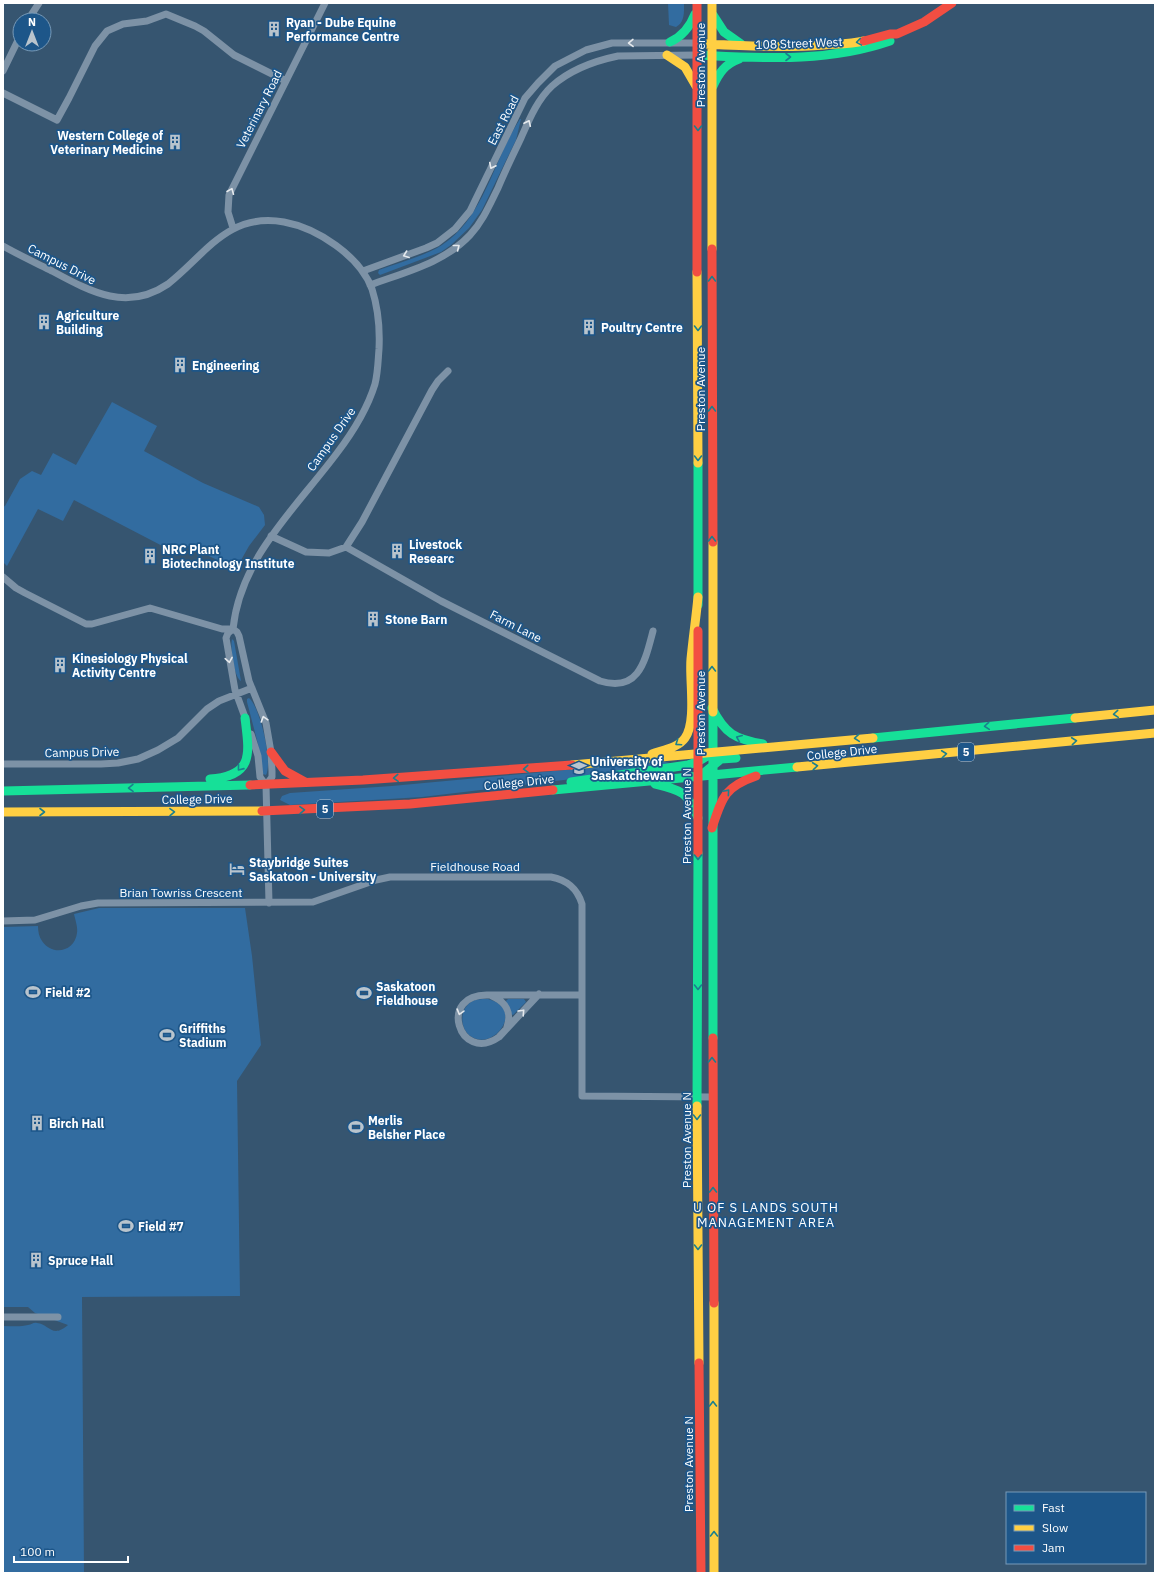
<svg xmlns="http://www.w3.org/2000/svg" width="1158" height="1576" font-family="'IBM Plex Sans',sans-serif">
<rect width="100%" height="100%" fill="#365570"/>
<path fill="#326ca0" d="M 668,3 L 684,3 C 684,12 685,22 676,27 L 669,25 Z
M 520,119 L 521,119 L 516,140 L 482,210 L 469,228 L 451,245 L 441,252 L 380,275 L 378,273 L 379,270 C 400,262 423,257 442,245 C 485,217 493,160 520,119 Z
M 112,402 L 157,426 L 144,451 L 203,483 L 259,507 L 264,515 L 265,525 L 249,546 L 236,569 L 188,546 L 172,551 L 74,500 L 63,521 L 38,509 L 7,566 L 3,562 L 3,507 L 5,506 L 20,479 L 32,471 L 41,475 L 53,453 L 76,465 Z
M 232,639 L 234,641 L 241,681 C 234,677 230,648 232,639 Z
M 249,698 C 260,707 273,762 266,775 L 263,774 L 262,770 L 258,744 L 247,702 L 247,699 Z
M 662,761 L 680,766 L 422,797 L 290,805 L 280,800 L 282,796 L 290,793 L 392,786 Z
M 99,908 L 245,908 L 252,956 L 261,1045 L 237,1081 L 240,1296 L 82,1297 L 84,1573 L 3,1573 L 3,1326 C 11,1326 21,1327 28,1325 C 32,1325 33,1322 37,1323 C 49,1324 52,1339 68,1325 L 35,1313 L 28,1307 L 3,1307 L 3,927 L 38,926 C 38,931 39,937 42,941 C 53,957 75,951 77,933 C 78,927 75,919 74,914 Z
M 488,999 C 527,1009 492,1054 469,1035 C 459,1026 460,1007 473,1001 C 477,999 484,999 488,999 Z
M 508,999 L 524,999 L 526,1002 L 513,1015 L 511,1014 L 506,1001 Z"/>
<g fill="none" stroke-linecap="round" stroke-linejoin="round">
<path stroke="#7d92a6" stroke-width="7" d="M 28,20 L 39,3
M 3,71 L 20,36
M 3,93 L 57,120 L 69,98 L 95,46 L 107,31 L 123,24 L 147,21 L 166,14 L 195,26 L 204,31 L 234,55 L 286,81
M 233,228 L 228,212 L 229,195 L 325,3
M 3,246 C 19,255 36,263 52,271 C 91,292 127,312 168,284 C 206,254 228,212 284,222 C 317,228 360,256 372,289 C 378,308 380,329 379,349 C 378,361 378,372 375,384 C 367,410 353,432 337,453 C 296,508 240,558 233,629 L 228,633 L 226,638 L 235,690 L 246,720
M 363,271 L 426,248 L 437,243 L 455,229 L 470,211 L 525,98 L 538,83 L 555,66 L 586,50 L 612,43 L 697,43
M 370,285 C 405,272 444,263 470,235 C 483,221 490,204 498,188 C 505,171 513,155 521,138 C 529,120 537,100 552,86 C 570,70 594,61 618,56 L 697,55
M 271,536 L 306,552 L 329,553 L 346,547 L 362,522 L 432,390 L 438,381 L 448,371
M 346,547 L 441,601 L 600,681 C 639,693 645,661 653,631
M 3,577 L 16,588 L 25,593 L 86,624 L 92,624 L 150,608 L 222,629 L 233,629
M 233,629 L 237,632 L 239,636 L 249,681 L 266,723 L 271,752 L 272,771 L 272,777 L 266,785
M 251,734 L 258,756 L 260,777 L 266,785 L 269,903
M 3,764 L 101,764 L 118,763 L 138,759 L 158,750 L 178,738 L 207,709 L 219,701 L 252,688
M 3,921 L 35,920 L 81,906 L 98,903 L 313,902 L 376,880 L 390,877 L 551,877 C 567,880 577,888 582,904 L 582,1096 L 712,1097
M 539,994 L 499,1037 C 459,1065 436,992 490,995 L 581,995
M 492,996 C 506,1002 512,1013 507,1027
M 3,1317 L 58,1317"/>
<path stroke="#16e098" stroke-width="9" d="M 713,15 L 724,32 L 741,44
M 670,42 C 683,36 690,27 695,14
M 697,55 C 763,58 826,63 890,41
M 713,86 C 719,73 725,64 739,59
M 698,463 L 698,605
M 712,708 C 725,734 735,739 763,744
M 713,712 L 713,1038
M 873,738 L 1075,718
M 699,777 L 721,759 L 736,758
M 210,779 C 255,776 249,752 245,718
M 571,782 L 688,765 L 699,761 L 709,755
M 655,784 C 680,790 689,792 698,818
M 553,790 L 797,767
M 3,791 L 250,785
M 697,1106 L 698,853"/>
<path stroke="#ffcf43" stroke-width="9" d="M 712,3 L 712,249
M 706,44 C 745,46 785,48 824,45 C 837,44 851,44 864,41
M 667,55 L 685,67 L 696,86
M 697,272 L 698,463
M 713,542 L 713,712
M 1075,718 L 1155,710
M 652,754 C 663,750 678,748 685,738 C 697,721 689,679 691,659 C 693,638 696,618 698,597
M 572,765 L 873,738
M 797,767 L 1155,733
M 3,812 L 262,811
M 697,1106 L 699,1363
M 714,1303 L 714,1573"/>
<path stroke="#f24e42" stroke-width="9" d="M 697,3 L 697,272
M 864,41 L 890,34 L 897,34 L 924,22 L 952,3
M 712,249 L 713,542
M 271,752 L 285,771 L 305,782
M 250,785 L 363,780 L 572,765
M 262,811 L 410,804 L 553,790
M 712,828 C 722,798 724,787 756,776
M 698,853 L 698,631
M 713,1038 L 714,1303
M 699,1363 L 701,1573"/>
</g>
<defs><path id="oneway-chevron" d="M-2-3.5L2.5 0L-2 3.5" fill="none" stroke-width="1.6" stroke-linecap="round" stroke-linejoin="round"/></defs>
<g stroke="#1b7f8e">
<use href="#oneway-chevron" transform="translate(859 42) rotate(171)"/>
<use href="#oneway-chevron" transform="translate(788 57)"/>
<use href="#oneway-chevron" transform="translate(698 128) rotate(90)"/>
<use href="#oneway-chevron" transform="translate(712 279) rotate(-90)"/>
<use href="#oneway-chevron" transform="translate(698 328) rotate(90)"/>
<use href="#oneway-chevron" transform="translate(712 409) rotate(-90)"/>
<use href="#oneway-chevron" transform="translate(698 458) rotate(90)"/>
<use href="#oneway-chevron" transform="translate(712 539) rotate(-90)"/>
<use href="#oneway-chevron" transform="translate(712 669) rotate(-90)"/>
<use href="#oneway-chevron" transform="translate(1116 714) rotate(175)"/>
<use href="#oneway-chevron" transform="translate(987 726) rotate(175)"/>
<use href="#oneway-chevron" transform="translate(739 738) rotate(-157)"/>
<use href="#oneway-chevron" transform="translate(857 738) rotate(175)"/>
<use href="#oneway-chevron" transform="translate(1074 741) rotate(-6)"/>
<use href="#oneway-chevron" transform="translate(678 743) rotate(146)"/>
<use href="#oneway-chevron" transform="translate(944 754) rotate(-6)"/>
<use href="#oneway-chevron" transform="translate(815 766) rotate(-6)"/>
<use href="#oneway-chevron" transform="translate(240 768) rotate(129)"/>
<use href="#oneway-chevron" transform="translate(526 769) rotate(176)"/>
<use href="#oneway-chevron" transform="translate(396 778) rotate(176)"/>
<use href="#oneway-chevron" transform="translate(131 788) rotate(179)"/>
<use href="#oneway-chevron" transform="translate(727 792) rotate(-49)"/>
<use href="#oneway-chevron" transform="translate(302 810) rotate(-2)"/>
<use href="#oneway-chevron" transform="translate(42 812)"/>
<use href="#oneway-chevron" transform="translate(172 812) rotate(-1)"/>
<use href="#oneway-chevron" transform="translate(698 857) rotate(90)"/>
<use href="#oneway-chevron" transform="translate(698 987) rotate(90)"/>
<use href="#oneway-chevron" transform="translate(712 1060) rotate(-90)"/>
<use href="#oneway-chevron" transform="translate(697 1117) rotate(90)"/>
<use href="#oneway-chevron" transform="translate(713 1190) rotate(-90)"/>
<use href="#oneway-chevron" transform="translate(698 1247) rotate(90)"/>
<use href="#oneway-chevron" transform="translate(713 1404) rotate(-90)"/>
<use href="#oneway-chevron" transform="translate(714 1534) rotate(-90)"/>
</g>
<g stroke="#e5e9ed">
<use href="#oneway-chevron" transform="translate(631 43) rotate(179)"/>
<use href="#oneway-chevron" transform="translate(528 123) rotate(-65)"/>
<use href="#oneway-chevron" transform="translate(492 166) rotate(117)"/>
<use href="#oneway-chevron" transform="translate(231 191) rotate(-68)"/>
<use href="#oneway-chevron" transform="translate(457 247) rotate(-38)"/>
<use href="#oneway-chevron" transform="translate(406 255) rotate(160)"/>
<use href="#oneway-chevron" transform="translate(229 660) rotate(80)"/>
<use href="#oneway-chevron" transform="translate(264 719) rotate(-107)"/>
<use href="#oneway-chevron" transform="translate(460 1012) rotate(106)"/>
<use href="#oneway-chevron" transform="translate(522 1012) rotate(-47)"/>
</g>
<defs>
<g id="building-bare" transform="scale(1.2)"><path d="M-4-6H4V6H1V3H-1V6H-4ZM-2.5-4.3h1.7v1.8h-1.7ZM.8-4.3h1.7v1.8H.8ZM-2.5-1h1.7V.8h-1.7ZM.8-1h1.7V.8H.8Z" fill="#b9c4cd" stroke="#1d5689" stroke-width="2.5" paint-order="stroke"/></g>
<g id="university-bare" transform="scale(1.2)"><path d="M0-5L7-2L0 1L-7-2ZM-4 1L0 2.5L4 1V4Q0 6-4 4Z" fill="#b9c4cd" stroke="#1d5689" stroke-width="2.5" paint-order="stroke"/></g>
<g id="hotel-bare" transform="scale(1.2)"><path d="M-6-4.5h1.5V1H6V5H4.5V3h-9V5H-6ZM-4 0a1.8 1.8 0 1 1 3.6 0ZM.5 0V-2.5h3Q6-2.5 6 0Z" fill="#b9c4cd" stroke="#1d5689" stroke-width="2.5" paint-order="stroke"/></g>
<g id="stadium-bare" transform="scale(1.2)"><path d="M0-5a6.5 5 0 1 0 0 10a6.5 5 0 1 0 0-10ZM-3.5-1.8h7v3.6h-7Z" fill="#b9c4cd" stroke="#1d5689" stroke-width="2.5" paint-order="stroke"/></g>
</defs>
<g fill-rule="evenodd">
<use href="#building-bare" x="274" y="29"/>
<use href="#building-bare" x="175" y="142"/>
<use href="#building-bare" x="44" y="322"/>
<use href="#building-bare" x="589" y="327"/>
<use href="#building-bare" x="180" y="365"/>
<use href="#building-bare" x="397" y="551"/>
<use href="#building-bare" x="150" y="556"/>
<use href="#building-bare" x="373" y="619"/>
<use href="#building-bare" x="60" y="665"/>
<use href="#university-bare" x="579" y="768"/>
<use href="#hotel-bare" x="237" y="869"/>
<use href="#stadium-bare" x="33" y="992"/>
<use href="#stadium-bare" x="364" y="993"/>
<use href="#stadium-bare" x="167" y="1035"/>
<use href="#building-bare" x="37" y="1123"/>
<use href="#stadium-bare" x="356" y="1127"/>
<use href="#stadium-bare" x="126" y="1226"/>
<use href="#building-bare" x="36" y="1260"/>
</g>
<g text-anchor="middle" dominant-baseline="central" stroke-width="3.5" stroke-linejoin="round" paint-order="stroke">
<g fill="#1d5689" stroke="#bbccdc" stroke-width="1">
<rect x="958" y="743" width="16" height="18" rx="3"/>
<rect x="317" y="800" width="16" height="18" rx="3"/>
</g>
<g font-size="11" font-weight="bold" fill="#fff">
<text x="966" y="752">5</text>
<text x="325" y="809">5</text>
</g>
<g font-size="12" font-weight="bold" fill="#fff" stroke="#1d5689" text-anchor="start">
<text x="286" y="22">Ryan - Dube Equine<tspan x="286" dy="14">Performance Centre</tspan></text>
<text x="163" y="135" text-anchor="end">Western College of<tspan x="163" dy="14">Veterinary Medicine</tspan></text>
<text x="56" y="315">Agriculture<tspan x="56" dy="14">Building</tspan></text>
<text x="601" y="327">Poultry Centre</text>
<text x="192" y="365">Engineering</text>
<text x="409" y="544">Livestock<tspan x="409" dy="14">Researc</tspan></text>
<text x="162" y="549">NRC Plant<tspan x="162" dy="14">Biotechnology Institute</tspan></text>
<text x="385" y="619">Stone Barn</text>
<text x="72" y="658">Kinesiology Physical<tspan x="72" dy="14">Activity Centre</tspan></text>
<text x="591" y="761">University of<tspan x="591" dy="14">Saskatchewan</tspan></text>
<text x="249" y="862">Staybridge Suites<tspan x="249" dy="14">Saskatoon - University</tspan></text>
<text x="376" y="986">Saskatoon<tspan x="376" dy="14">Fieldhouse</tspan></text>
<text x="45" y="992">Field #2</text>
<text x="179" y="1028">Griffiths<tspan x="179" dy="14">Stadium</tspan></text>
<text x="368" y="1120">Merlis<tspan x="368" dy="14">Belsher Place</tspan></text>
<text x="49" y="1123">Birch Hall</text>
<text x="138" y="1226">Field #7</text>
<text x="48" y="1260">Spruce Hall</text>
</g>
<g font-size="12" fill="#fff" stroke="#1d5689">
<text transform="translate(799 43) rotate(-2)">108 Street West</text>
<text transform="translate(700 65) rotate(-90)">Preston Avenue</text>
<text transform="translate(259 109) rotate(-63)">Veterinary Road</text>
<text transform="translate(503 120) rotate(-63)">East Road</text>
<text transform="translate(62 264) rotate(27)">Campus Drive</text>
<text transform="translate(700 389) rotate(-90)">Preston Avenue</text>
<text transform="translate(331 439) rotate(-55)">Campus Drive</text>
<text transform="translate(516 626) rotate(27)">Farm Lane</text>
<text transform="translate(700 713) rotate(-90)">Preston Avenue</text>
<text transform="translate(82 752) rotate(-1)">Campus Drive</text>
<text transform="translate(842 752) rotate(-6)">College Drive</text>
<text transform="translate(519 782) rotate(-6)">College Drive</text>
<text transform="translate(197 799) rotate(-1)">College Drive</text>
<text transform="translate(686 816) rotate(-90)">Preston Avenue N</text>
<text x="475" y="866">Fieldhouse Road</text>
<text x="181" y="892">Brian Towriss Crescent</text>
<text transform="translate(686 1140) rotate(-90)">Preston Avenue N</text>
<text transform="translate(688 1464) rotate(-90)">Preston Avenue N</text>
</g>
<g font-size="13" letter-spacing="1" fill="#fff" stroke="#1d5689">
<text x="766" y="1207">U OF S LANDS SOUTH<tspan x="766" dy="15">MANAGEMENT AREA</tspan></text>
</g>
</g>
<rect width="1158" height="1576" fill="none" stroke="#ffffff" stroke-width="8"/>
<rect x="1006" y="1492" width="140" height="72" fill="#1d5689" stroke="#779ab8"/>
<rect x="1014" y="1505" width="20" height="6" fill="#16e098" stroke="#779ab8"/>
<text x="1042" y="1512" font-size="12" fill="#ffffff">Fast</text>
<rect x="1014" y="1525" width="20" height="6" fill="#ffcf43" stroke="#779ab8"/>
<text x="1042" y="1532" font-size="12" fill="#ffffff">Slow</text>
<rect x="1014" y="1545" width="20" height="6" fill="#f24e42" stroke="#779ab8"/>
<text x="1042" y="1552" font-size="12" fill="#ffffff">Jam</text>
<g transform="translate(32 32)"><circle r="19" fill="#1d5689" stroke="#779ab8"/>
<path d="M0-3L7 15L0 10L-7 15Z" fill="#b9c4cd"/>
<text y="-6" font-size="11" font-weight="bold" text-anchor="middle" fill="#ffffff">N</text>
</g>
<path d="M14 1556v6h114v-6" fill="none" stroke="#ffffff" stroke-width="2"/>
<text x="20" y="1556" font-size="12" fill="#ffffff" stroke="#1d5689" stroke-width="3" paint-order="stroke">100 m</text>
</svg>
